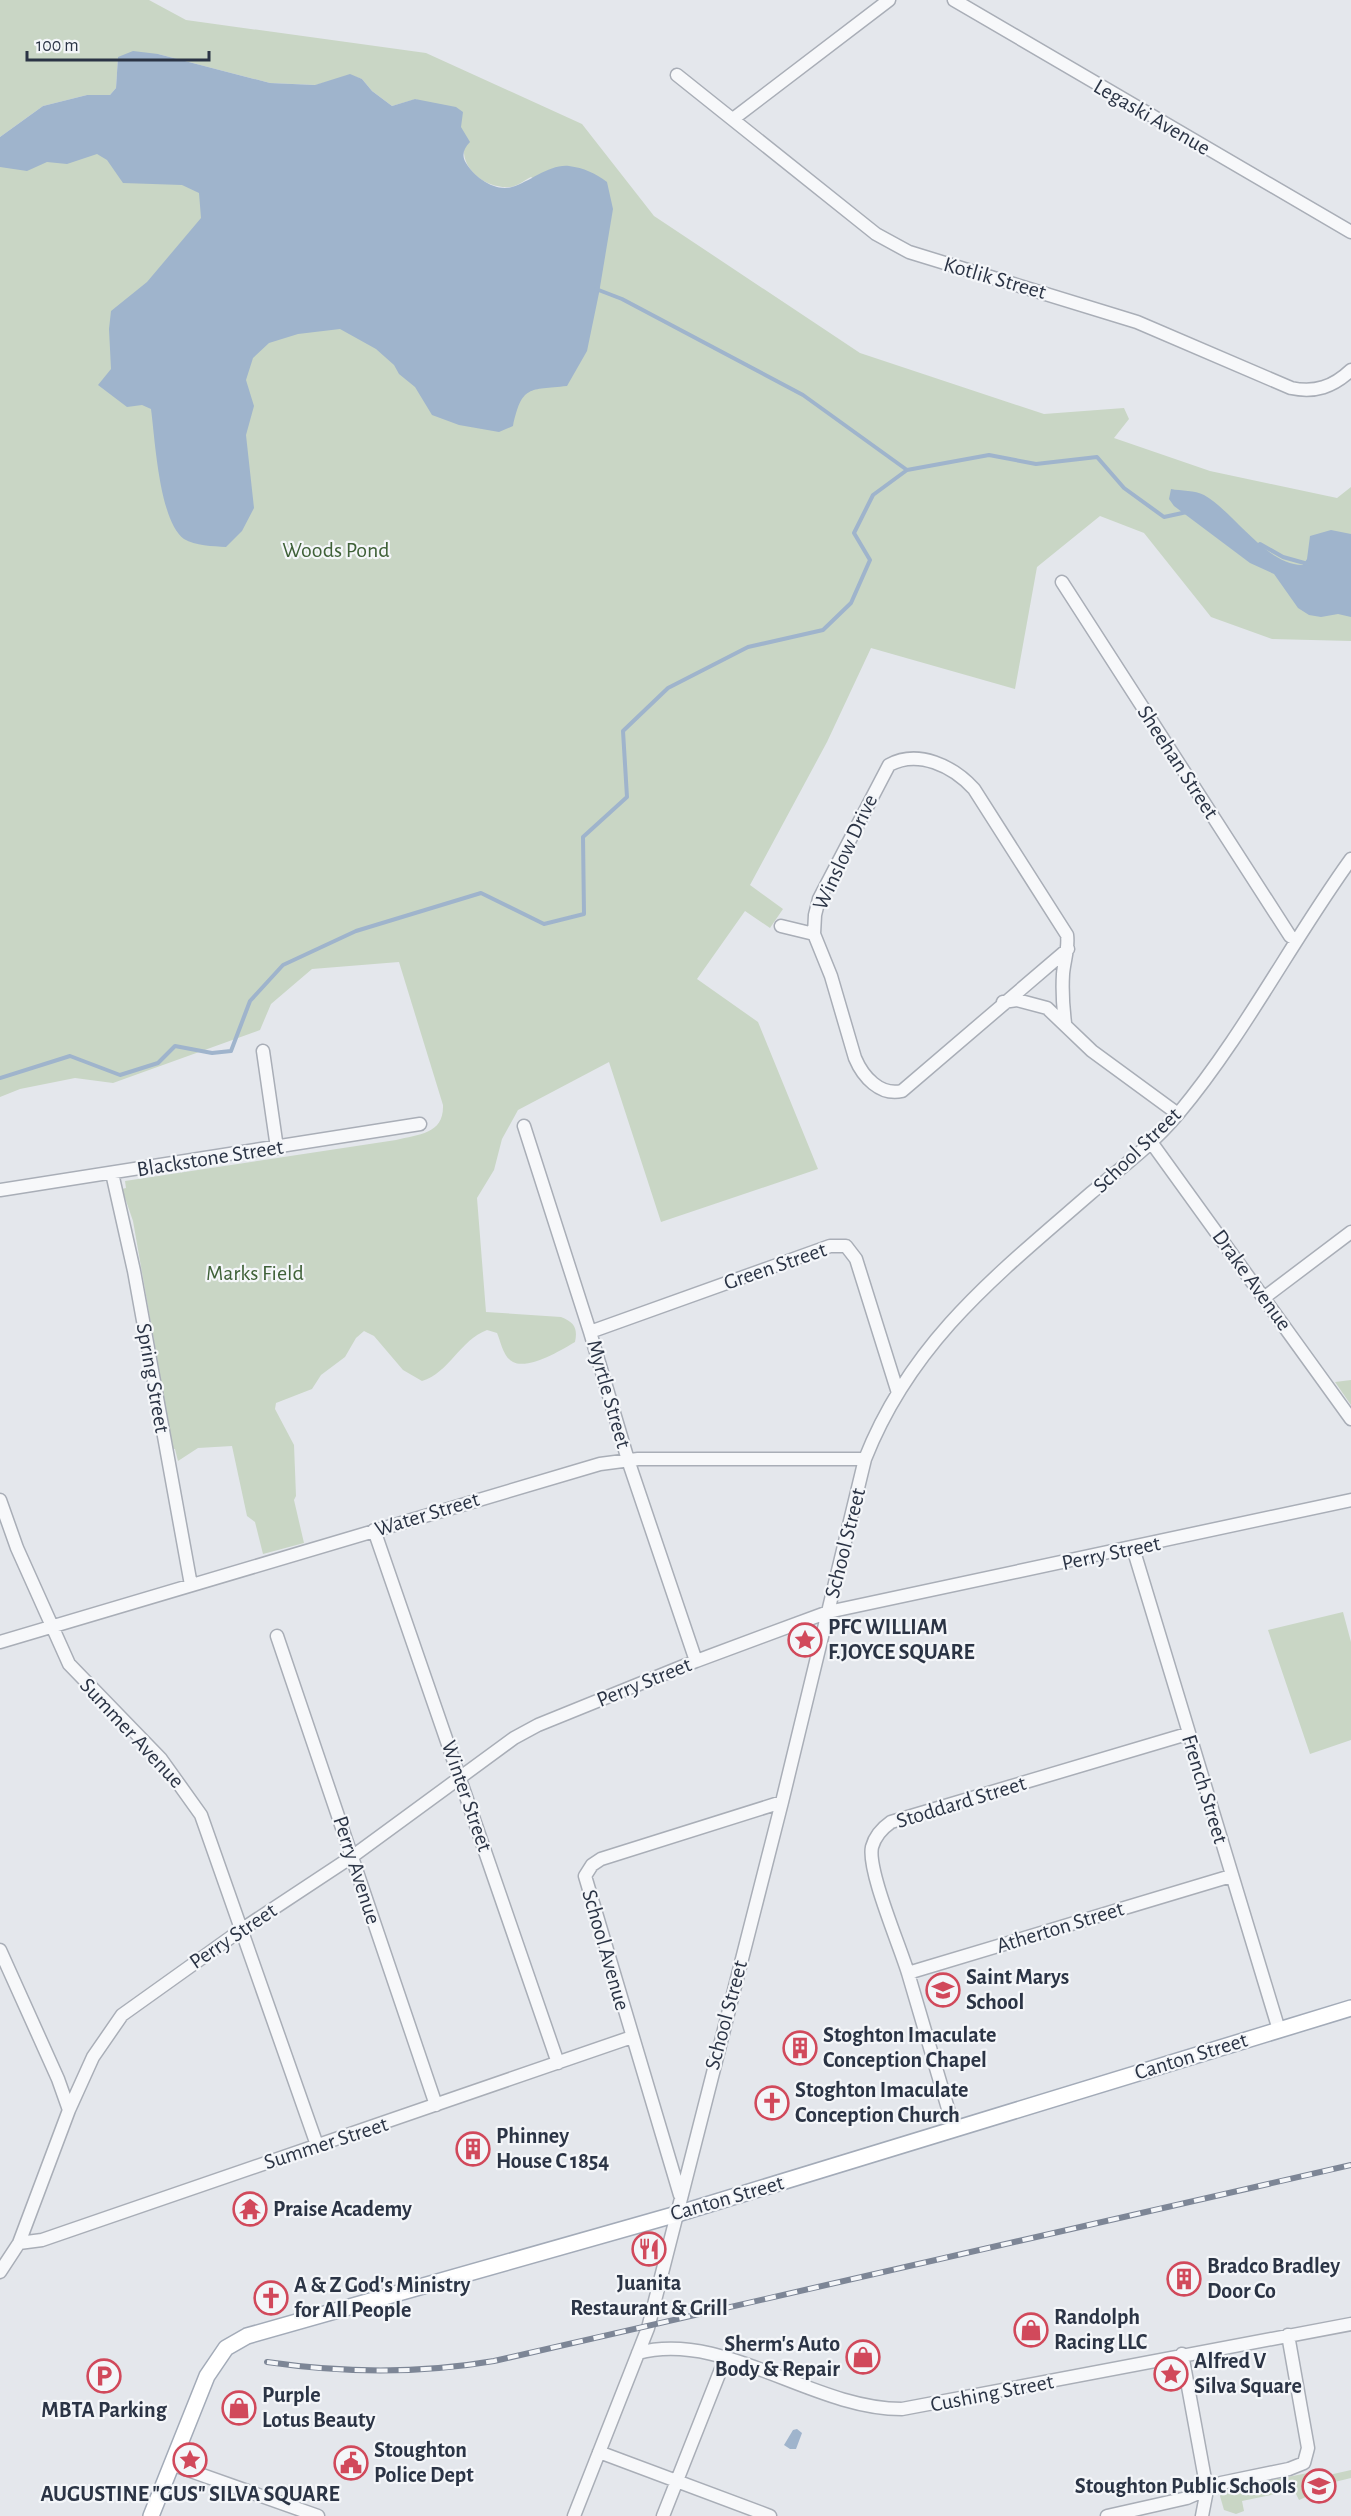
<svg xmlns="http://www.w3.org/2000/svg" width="1351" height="2516" font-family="'Alegreya Sans',sans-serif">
<rect width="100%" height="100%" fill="#e4e7ec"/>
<path fill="#c9d6c5" d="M 0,0 L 149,0 L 186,20 L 426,53 L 582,124 L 654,216 L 860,353 L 1044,414 L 1124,408 L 1129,419 L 1114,438 L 1210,471 L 1337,498 L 1351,487 L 1351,641 L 1272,639 L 1211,617 L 1144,533 L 1100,516 L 1037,567 L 1015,689 L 871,648 L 827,742 L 750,885 L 783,909 L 770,928 L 745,911 L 697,979 L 758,1022 L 818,1169 L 661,1222 L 609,1062 L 518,1110 L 502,1139 L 494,1170 L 477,1198 L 486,1312 L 561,1317 C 574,1322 578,1328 575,1342 C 562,1350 528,1370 513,1362 C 503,1357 501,1342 497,1333 L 487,1330 C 460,1340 449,1373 422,1381 L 403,1370 L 374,1336 L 364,1331 L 356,1338 L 345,1357 L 321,1375 L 312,1389 L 276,1403 L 275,1409 L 294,1445 L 296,1496 L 294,1500 L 304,1543 L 263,1554 L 255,1522 L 247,1516 L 232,1446 L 198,1448 L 178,1461 L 175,1449 L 173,1449 L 133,1221 L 122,1189 L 126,1188 L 125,1181 L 396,1140 C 419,1134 444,1134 443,1105 L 399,962 L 312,969 L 271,1004 L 260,1030 L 113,1083 L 75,1078 L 20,1089 L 0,1097 L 0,145 L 97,154 L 609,228 L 531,177 C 525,180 516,187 510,187 C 487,189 462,171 464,148 L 416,99 L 392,106 L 372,91 L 362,79 L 350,75 L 316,85 L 270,83 L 158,54 L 118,57 L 116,88 L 110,95 L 87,95 L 43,106 L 0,137 Z
M 1351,1380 L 1351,1405 L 1335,1382 Z
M 1343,1612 L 1351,1642 L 1351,1740 L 1310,1754 L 1268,1630 Z
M 1351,2470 L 1351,2478 L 1306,2489 L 1306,2497 L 1299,2500 L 1294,2490 L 1242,2501 L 1244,2511 L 1236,2514 L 1224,2510 L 1220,2496 L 1223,2490 L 1318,2471 L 1320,2477 Z"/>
<path fill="#9fb4cc" d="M 133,51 L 158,54 L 270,83 L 315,85 L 350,74 L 362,79 L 372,91 L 392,106 L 415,99 L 456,107 L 463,112 L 461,127 L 470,142 C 464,148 461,155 466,163 C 474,177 495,192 512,187 C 530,182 549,164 569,166 C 584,168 595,173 607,182 L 613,209 L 599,293 L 587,351 L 567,386 C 529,390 522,385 513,426 L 499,432 L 459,425 L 432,415 L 415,387 L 399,374 L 394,365 L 376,349 L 340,329 L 298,334 L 269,343 L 253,358 L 246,380 L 254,406 L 246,435 L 254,508 L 242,531 L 226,547 C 213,546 195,546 184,539 C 159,521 155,438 151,409 L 142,405 L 127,407 L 98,385 L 111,369 L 109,329 L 111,311 L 147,282 L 201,218 L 199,193 L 182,185 L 123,183 L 107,160 L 97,154 L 67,164 L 47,162 L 27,171 L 0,167 L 0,137 L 43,106 L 87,95 L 110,95 L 116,88 L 118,57 Z
M 1171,489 C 1181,491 1195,490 1204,495 C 1234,512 1267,566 1303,565 L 1307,559 L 1310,536 L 1331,530 L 1351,534 L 1351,617 L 1338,614 L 1321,617 L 1309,615 L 1298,608 L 1274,574 L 1250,563 L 1174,506 L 1169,499 Z
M 797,2429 L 802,2433 L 796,2449 L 790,2449 L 784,2445 L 793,2430 Z"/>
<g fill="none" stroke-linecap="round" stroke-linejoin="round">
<path stroke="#9fb4cc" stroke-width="4" d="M 596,289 L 622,299 L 803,395 L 907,470 L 989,455 L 1036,464 L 1097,457 L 1124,488 L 1164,517 L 1187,512
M 1260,544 L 1283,557 L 1308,564
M 0,1078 L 70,1056 L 120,1075 L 158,1063 L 175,1046 L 212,1053 L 231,1051 L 250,1001 L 283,965 L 356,931 L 481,893 L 544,924 L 584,914 L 583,837 L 627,797 L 623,731 L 668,688 L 748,647 L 823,630 L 851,603 L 870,560 L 854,533 L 873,495 L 907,470"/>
<g stroke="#a9aeb7" stroke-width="15">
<path id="minor" d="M 954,0 L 1351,232
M 677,75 L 876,234 L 909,252 L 1137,322 L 1291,388 C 1315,393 1333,387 1351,370
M 733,119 L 889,0
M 1062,582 L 1290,936 L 1297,940
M 781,926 L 814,934
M 1003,1002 L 1017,1000 L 1047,1008 L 1092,1051 L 1178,1114
M 1065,1023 C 1063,1007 1062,991 1063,974 C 1064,961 1069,948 1067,935 L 974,789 C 953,766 918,749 889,765 L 819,899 L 815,915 L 814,934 L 831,976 L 855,1058 C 863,1077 880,1096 902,1091 L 1068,949
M 263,1051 L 277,1148
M 524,1126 L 590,1332 L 628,1460 L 696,1661
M 1151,1142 L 1351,1419
M 112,1173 L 134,1271 L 191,1585
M 0,1190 L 420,1124
M 1265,1297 L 1351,1232
M 590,1332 L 830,1246 L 846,1246 L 856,1259 L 898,1393
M 0,1500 L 17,1548 L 69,1664 L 161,1759 L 201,1815 L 317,2145
M 374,1530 L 558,2063
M 1133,1548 L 1279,2030
M 277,1636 L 436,2105
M 0,1642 L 600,1464 L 638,1459 L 865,1459
M 0,1950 L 58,2079 L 69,2110
M 908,1973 C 900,1946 867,1870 872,1847 C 875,1836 881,1829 891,1822 L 1187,1734
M 954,2129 L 908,1973 L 1231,1876
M 680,2195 L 585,1876 L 592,1865 L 601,1859 L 782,1802
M 19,2243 L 42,2240 L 632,2037
M 0,2272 L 19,2243 L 69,2110 L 93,2057 L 122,2015 L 241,1930 L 353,1856 L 514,1738 L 538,1725 L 696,1661 L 828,1612 L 1351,1500
M 638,2353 C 724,2330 812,2409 902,2409 L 1351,2324
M 1182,2354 L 1207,2490 L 1202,2516
M 599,2452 L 770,2516
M 171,2464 L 318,2516
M 574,2516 L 648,2328 L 782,1802 L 865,1459 C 912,1340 998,1274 1091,1193 C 1121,1168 1153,1144 1178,1114 C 1244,1035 1291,942 1351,859
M 663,2516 L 725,2359
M 1107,2516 L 1187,2498 L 1221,2483 L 1289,2469 L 1304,2463 L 1308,2448 L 1288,2335"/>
</g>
<g stroke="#a3abb8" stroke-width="18">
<path id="major" d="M 151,2516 L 207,2376 L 226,2348 L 247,2336 L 677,2214 L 1351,2008"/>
</g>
<use href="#minor" stroke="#f7f8fa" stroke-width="12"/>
<use href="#major" stroke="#fff" stroke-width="15"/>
<g stroke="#7d8696" stroke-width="6">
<path id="rail" d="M 267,2362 C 343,2373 418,2374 494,2361 L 1351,2165"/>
</g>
<use href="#rail" stroke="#f4f6f9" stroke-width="4" stroke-dasharray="11" stroke-linecap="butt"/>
</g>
<defs>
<g id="sight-ring" transform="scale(1.725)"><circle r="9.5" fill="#f4f6f9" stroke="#d1495b" stroke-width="1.5"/><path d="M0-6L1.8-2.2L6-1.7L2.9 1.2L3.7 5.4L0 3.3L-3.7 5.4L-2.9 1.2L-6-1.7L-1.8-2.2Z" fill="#d1495b"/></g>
<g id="school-ring" transform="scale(1.725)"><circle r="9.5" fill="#f4f6f9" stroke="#d1495b" stroke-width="1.5"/><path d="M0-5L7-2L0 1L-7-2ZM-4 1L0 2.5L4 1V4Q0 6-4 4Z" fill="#d1495b"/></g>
<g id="building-ring" transform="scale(1.725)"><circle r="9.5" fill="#f4f6f9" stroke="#d1495b" stroke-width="1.5"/><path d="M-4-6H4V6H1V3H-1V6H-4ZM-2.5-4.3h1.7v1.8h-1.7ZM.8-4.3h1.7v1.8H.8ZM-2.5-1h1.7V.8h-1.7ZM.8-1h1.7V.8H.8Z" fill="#d1495b"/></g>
<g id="church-ring" transform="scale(1.725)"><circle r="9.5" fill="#f4f6f9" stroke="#d1495b" stroke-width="1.5"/><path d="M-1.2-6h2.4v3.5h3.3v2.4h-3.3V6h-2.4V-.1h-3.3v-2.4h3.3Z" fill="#d1495b"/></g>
<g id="temple-ring" transform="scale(1.725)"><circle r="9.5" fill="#f4f6f9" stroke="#d1495b" stroke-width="1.5"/><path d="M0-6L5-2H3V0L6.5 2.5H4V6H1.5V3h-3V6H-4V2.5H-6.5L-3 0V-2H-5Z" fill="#d1495b"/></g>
<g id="restaurant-ring" transform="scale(1.725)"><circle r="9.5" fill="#f4f6f9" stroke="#d1495b" stroke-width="1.5"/><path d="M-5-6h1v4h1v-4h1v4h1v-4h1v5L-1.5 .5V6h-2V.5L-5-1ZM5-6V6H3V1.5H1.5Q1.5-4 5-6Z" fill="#d1495b"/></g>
<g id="shop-ring" transform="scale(1.725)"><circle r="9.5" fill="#f4f6f9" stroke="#d1495b" stroke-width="1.5"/><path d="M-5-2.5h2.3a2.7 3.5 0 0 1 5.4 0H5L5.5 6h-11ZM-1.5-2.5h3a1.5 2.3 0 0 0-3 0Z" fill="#d1495b"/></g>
<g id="parking-ring" transform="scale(1.725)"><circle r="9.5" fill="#f4f6f9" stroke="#d1495b" stroke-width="1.5"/><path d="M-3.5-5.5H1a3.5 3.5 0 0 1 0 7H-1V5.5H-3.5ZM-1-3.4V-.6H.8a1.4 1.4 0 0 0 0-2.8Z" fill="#d1495b"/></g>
<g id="civic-ring" transform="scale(1.725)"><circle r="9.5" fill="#f4f6f9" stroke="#d1495b" stroke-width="1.5"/><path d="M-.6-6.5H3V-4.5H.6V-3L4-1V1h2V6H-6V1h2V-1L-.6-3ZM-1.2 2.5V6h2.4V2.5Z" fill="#d1495b"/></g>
</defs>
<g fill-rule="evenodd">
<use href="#sight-ring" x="805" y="1640"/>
<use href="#school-ring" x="943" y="1990"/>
<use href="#building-ring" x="800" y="2048"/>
<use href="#church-ring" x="772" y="2103"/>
<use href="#building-ring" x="473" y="2149"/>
<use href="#temple-ring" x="250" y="2209"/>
<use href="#restaurant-ring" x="649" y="2249"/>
<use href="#building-ring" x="1184" y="2279"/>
<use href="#church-ring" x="271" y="2298"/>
<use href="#shop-ring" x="1031" y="2330"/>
<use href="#shop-ring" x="863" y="2357"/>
<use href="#sight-ring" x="1171" y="2374"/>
<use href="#parking-ring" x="104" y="2376"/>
<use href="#shop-ring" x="239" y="2408"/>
<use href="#sight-ring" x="190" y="2460"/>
<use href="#civic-ring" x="351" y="2463"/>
<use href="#school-ring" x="1319" y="2486"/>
</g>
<g text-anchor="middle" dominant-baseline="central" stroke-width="4.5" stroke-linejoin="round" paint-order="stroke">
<g font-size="22" fill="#2b3445" stroke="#f4f6f9">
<text transform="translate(1152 117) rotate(30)">Legaski Avenue</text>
<text transform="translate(995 278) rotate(16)">Kotlik Street</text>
<text transform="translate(1178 762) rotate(57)">Sheehan Street</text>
<text transform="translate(845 852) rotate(-65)">Winslow Drive</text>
<text transform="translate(1137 1150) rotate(-44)">School Street</text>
<text transform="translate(210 1158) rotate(-9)">Blackstone Street</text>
<text transform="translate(775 1266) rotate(-19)">Green Street</text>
<text transform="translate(1252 1280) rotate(54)">Drake Avenue</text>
<text transform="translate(153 1378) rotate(80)">Spring Street</text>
<text transform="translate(609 1394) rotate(74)">Myrtle Street</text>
<text transform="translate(427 1514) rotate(-17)">Water Street</text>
<text transform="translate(845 1543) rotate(-76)">School Street</text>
<text transform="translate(1111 1553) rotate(-12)">Perry Street</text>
<text transform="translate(644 1682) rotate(-22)">Perry Street</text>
<text transform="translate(132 1733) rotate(47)">Summer Avenue</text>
<text transform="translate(1205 1789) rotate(73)">French Street</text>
<text transform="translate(467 1796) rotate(71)">Winter Street</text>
<text transform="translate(961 1802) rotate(-17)">Stoddard Street</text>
<text transform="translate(357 1870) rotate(72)">Perry Avenue</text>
<text transform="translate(1060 1927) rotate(-17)">Atherton Street</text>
<text transform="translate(233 1936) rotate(-34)">Perry Street</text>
<text transform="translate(606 1950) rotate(74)">School Avenue</text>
<text transform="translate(726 2015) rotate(-75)">School Street</text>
<text transform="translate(1191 2056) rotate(-17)">Canton Street</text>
<text transform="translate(326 2143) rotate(-18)">Summer Street</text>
<text transform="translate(727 2198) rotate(-16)">Canton Street</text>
<text transform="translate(992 2393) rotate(-11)">Cushing Street</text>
</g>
<g font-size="22" fill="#3f6138" stroke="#f4f6f9">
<text x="336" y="550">Woods Pond</text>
<text x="255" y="1273">Marks Field</text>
</g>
<g font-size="22" font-weight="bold" fill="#2b3445" stroke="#f4f6f9" text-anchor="start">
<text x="828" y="1627">PFC WILLIAM<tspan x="828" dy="25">F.JOYCE SQUARE</tspan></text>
<text x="966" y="1977">Saint Marys<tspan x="966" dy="25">School</tspan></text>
<text x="823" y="2035">Stoghton Imaculate<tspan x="823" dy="25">Conception Chapel</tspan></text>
<text x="795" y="2090">Stoghton Imaculate<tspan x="795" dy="25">Conception Church</tspan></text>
<text x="496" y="2136">Phinney<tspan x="496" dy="25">House C 1854</tspan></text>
<text x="273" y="2209">Praise Academy</text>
<text x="1207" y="2266">Bradco Bradley<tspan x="1207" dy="25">Door Co</tspan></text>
<text x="649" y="2283" text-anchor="middle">Juanita<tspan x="649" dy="25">Restaurant &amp; Grill</tspan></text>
<text x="294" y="2285">A &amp; Z God's Ministry<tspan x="294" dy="25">for All People</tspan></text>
<text x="1054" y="2317">Randolph<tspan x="1054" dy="25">Racing LLC</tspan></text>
<text x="840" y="2344" text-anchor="end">Sherm's Auto<tspan x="840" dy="25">Body &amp; Repair</tspan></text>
<text x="1194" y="2361">Alfred V<tspan x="1194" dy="25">Silva Square</tspan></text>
<text x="262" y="2395">Purple<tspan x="262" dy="25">Lotus Beauty</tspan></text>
<text x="104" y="2410" text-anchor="middle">MBTA Parking</text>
<text x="374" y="2450">Stoughton<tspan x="374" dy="25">Police Dept</tspan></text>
<text x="1296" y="2486" text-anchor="end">Stoughton Public Schools</text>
<text x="190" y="2494" text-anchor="middle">AUGUSTINE "GUS" SILVA SQUARE</text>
</g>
</g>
<path d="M27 51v9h182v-9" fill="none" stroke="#2b3445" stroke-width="3"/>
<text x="36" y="51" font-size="18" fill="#2b3445" stroke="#f4f6f9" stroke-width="4.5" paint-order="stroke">100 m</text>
</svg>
